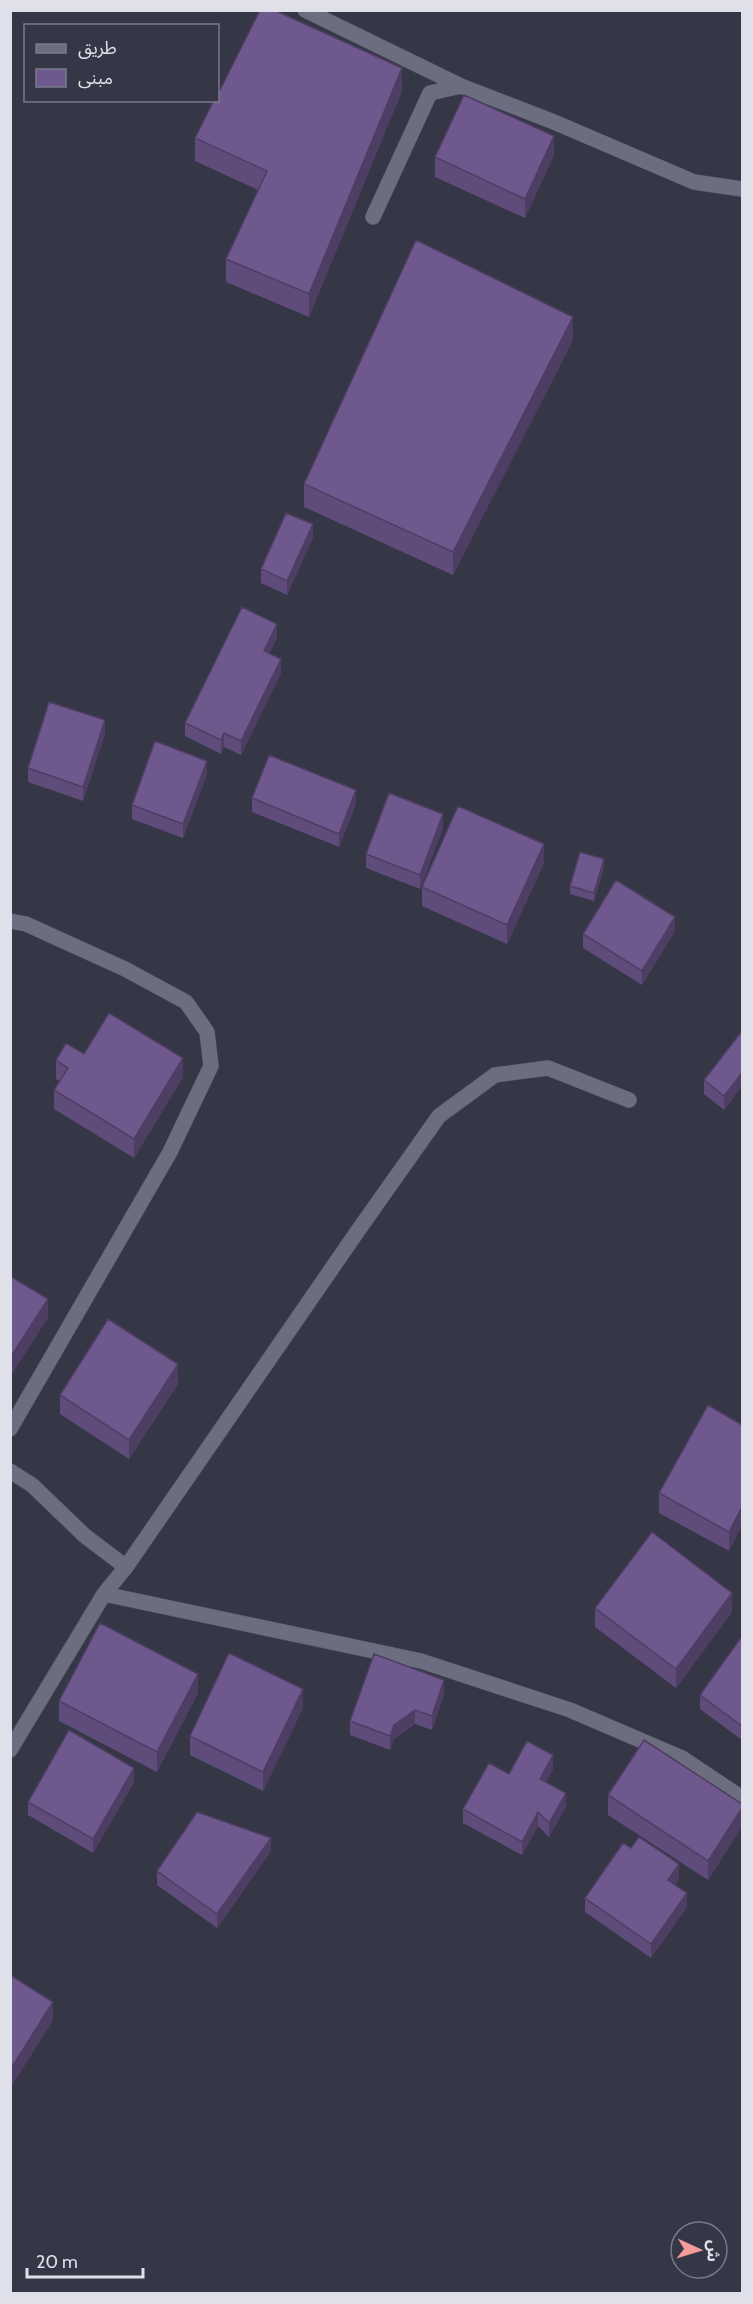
<svg xmlns="http://www.w3.org/2000/svg" width="753" height="2304" font-family="Cabin,'Noto Sans Arabic',sans-serif">
<rect width="100%" height="100%" fill="#353646"/>
<g fill="none" stroke-linecap="round" stroke-linejoin="round">
<g stroke="#535461" stroke-width="16">
<path id="minor" d="M 305,10 L 461,86
M 373,217 L 430,93 L 461,86 L 554,122 L 694,182 L 742,189
M 10,921 L 26,924 L 125,969 L 186,1002 L 207,1032 L 211,1066 L 170,1152 L 10,1429
M 10,1471 L 32,1485 L 85,1536 L 126,1567
M 104,1594 L 421,1661 L 570,1710 L 682,1758 L 742,1798
M 10,1750 L 104,1594 L 126,1567 L 357,1232 L 439,1116 L 495,1075 L 548,1068 L 629,1100"/>
</g>
<use href="#minor" stroke="#6c6d7f" stroke-width="15"/>
</g>
<path fill="#5f4c7a" d="M 402,91 L 309,317 L 226,282 L 226,259 L 258,190 L 195,161 L 195,138 Z
M 554,155 L 525,218 L 435,177 L 435,157 Z
M 573,340 L 453,575 L 304,507 L 304,484 Z
M 313,538 L 287,595 L 261,583 L 261,569 Z
M 277,638 L 269,653 L 281,673 L 241,755 L 224,747 L 221,754 L 185,736 L 185,723 Z
M 105,734 L 83,801 L 28,782 L 28,768 Z
M 207,774 L 183,838 L 132,819 L 132,805 Z
M 252,798 L 356,804 L 339,847 L 252,812 Z
M 443,828 L 420,889 L 366,868 L 366,854 Z
M 544,863 L 507,944 L 422,906 L 422,887 Z
M 604,867 L 594,901 L 570,894 L 570,886 Z
M 675,931 L 642,985 L 583,948 L 583,934 Z
M 742,1031 L 742,1086 L 724,1110 L 704,1094 L 704,1080 Z
M 84,1054 L 183,1077 L 134,1158 L 54,1109 L 54,1090 L 59,1081 L 56,1079 L 56,1060 Z
M 178,1384 L 129,1459 L 60,1414 L 60,1395 Z
M 742,1425 L 729,1551 L 659,1513 L 659,1493 Z
M 595,1608 L 732,1612 L 676,1688 L 595,1627 Z
M 742,1636 L 742,1740 L 700,1709 L 700,1695 Z
M 198,1693 L 157,1772 L 59,1721 L 59,1701 Z
M 444,1694 L 432,1730 L 415,1724 L 394,1739 L 390,1750 L 350,1735 L 350,1721 Z
M 303,1708 L 263,1791 L 190,1755 L 190,1736 Z
M 553,1769 L 546,1782 L 566,1807 L 549,1837 L 538,1826 L 522,1855 L 463,1823 L 463,1809 L 509,1774 Z
M 134,1782 L 93,1853 L 28,1815 L 28,1802 Z
M 608,1795 L 742,1804 L 742,1827 L 708,1880 L 608,1815 Z
M 271,1851 L 217,1928 L 157,1885 L 157,1871 Z
M 679,1878 L 675,1885 L 687,1907 L 651,1958 L 585,1912 L 585,1898 Z"/>
<path fill="#4e3e63" d="M 402,68 L 402,91 L 309,317 L 309,294 Z
M 554,136 L 554,155 L 525,218 L 525,199 Z
M 573,317 L 573,340 L 453,575 L 453,552 Z
M 313,524 L 313,538 L 287,595 L 287,581 Z
M 277,624 L 277,638 L 264,665 L 264,651 Z
M 281,659 L 281,673 L 241,755 L 241,741 Z
M 105,720 L 105,734 L 83,801 L 83,787 Z
M 224,733 L 224,747 L 221,754 L 221,740 Z
M 207,761 L 207,774 L 183,838 L 183,824 Z
M 356,790 L 356,804 L 339,847 L 339,834 Z
M 443,814 L 443,828 L 420,889 L 420,875 Z
M 544,844 L 544,863 L 507,944 L 507,925 Z
M 604,859 L 604,867 L 594,901 L 594,893 Z
M 675,917 L 675,931 L 642,985 L 642,971 Z
M 183,1058 L 183,1077 L 134,1158 L 134,1139 Z
M 742,1073 L 742,1086 L 724,1110 L 724,1096 Z
M 48,1299 L 48,1318 L 10,1377 L 10,1358 Z
M 178,1364 L 178,1384 L 129,1459 L 129,1440 Z
M 742,1507 L 742,1526 L 729,1551 L 729,1532 Z
M 732,1593 L 732,1612 L 676,1688 L 676,1669 Z
M 198,1674 L 198,1693 L 157,1772 L 157,1752 Z
M 444,1680 L 444,1694 L 432,1730 L 432,1716 Z
M 303,1689 L 303,1708 L 263,1791 L 263,1772 Z
M 415,1710 L 415,1724 L 394,1739 L 390,1750 L 390,1736 L 394,1725 Z
M 553,1755 L 553,1769 L 540,1792 L 540,1779 Z
M 134,1768 L 134,1782 L 93,1853 L 93,1839 Z
M 566,1793 L 566,1807 L 549,1837 L 549,1823 Z
M 742,1808 L 742,1827 L 708,1880 L 708,1861 Z
M 538,1812 L 538,1826 L 522,1855 L 522,1842 Z
M 271,1838 L 271,1851 L 217,1928 L 217,1914 Z
M 679,1864 L 679,1878 L 668,1894 L 668,1880 Z
M 687,1893 L 687,1907 L 651,1958 L 651,1944 Z
M 53,2002 L 53,2021 L 10,2089 L 10,2070 Z"/>
<path fill="#6f588e" stroke="#4e3e63" stroke-width="1.5" d="M 260,10 L 274,10 L 402,68 L 309,294 L 226,259 L 267,171 L 195,138 L 214,100 L 218,100 L 218,94 Z
M 464,95 L 554,136 L 525,199 L 435,157 Z
M 416,240 L 573,317 L 453,552 L 304,484 Z
M 286,513 L 313,524 L 287,581 L 261,569 Z
M 242,607 L 277,624 L 264,651 L 281,659 L 241,741 L 224,733 L 221,740 L 185,723 Z
M 49,702 L 105,720 L 83,787 L 28,768 Z
M 155,741 L 207,761 L 183,824 L 132,805 Z
M 269,755 L 356,790 L 339,834 L 252,798 Z
M 389,793 L 443,814 L 420,875 L 366,854 Z
M 458,806 L 544,844 L 507,925 L 422,887 Z
M 580,852 L 604,859 L 594,893 L 570,886 Z
M 616,880 L 675,917 L 642,971 L 583,934 Z
M 109,1013 L 183,1058 L 134,1139 L 54,1090 L 68,1068 L 56,1060 L 66,1043 L 84,1054 Z
M 742,1031 L 742,1073 L 724,1096 L 704,1080 Z
M 10,1276 L 48,1299 L 10,1358 Z
M 108,1319 L 178,1364 L 129,1440 L 60,1395 Z
M 708,1405 L 742,1425 L 742,1507 L 729,1532 L 659,1493 Z
M 652,1532 L 732,1593 L 676,1669 L 595,1608 Z
M 100,1623 L 198,1674 L 157,1752 L 59,1701 Z
M 742,1636 L 742,1726 L 700,1695 Z
M 229,1653 L 303,1689 L 263,1772 L 190,1736 Z
M 374,1654 L 444,1680 L 432,1716 L 415,1710 L 394,1725 L 390,1736 L 350,1721 Z
M 69,1730 L 134,1768 L 93,1839 L 28,1802 Z
M 644,1740 L 742,1804 L 742,1808 L 708,1861 L 608,1795 Z
M 527,1741 L 553,1755 L 540,1779 L 566,1793 L 549,1823 L 538,1812 L 522,1842 L 463,1809 L 489,1763 L 509,1774 Z
M 197,1812 L 271,1838 L 217,1914 L 157,1871 Z
M 639,1837 L 679,1864 L 668,1880 L 687,1893 L 651,1944 L 585,1898 L 623,1843 L 631,1848 Z
M 10,1975 L 53,2002 L 10,2070 Z"/>
<rect width="753" height="2304" fill="none" stroke="#dfe0ea" stroke-width="24"/>
<rect x="24" y="24" width="195" height="78" fill="#353646" stroke="#797a88" stroke-width="1.5"/>
<rect x="36" y="44" width="30" height="9" fill="#6c6d7f" stroke="#797a88" stroke-width="1.5"/>
<text x="78" y="54" font-size="18" fill="#dfe0ea">طريق</text>
<rect x="36" y="69" width="30" height="18" fill="#6f588e" stroke="#797a88" stroke-width="1.5"/>
<text x="78" y="84" font-size="18" fill="#dfe0ea">مبنى</text>
<g transform="translate(699 2250) rotate(94)"><circle r="28" fill="#353646" stroke="#797a88" stroke-width="1.5"/>
<path d="M0-4.5L10 22L0 15L-10 22Z" fill="#f59b99"/>
<text y="-9" font-size="16" font-weight="bold" text-anchor="middle" fill="#dfe0ea">ش</text>
</g>
<path d="M27 2268v9h116v-9" fill="none" stroke="#dfe0ea" stroke-width="3"/>
<text x="36" y="2268" font-size="18" fill="#dfe0ea" stroke="#353646" stroke-width="4.5" paint-order="stroke">20 m</text>
</svg>
